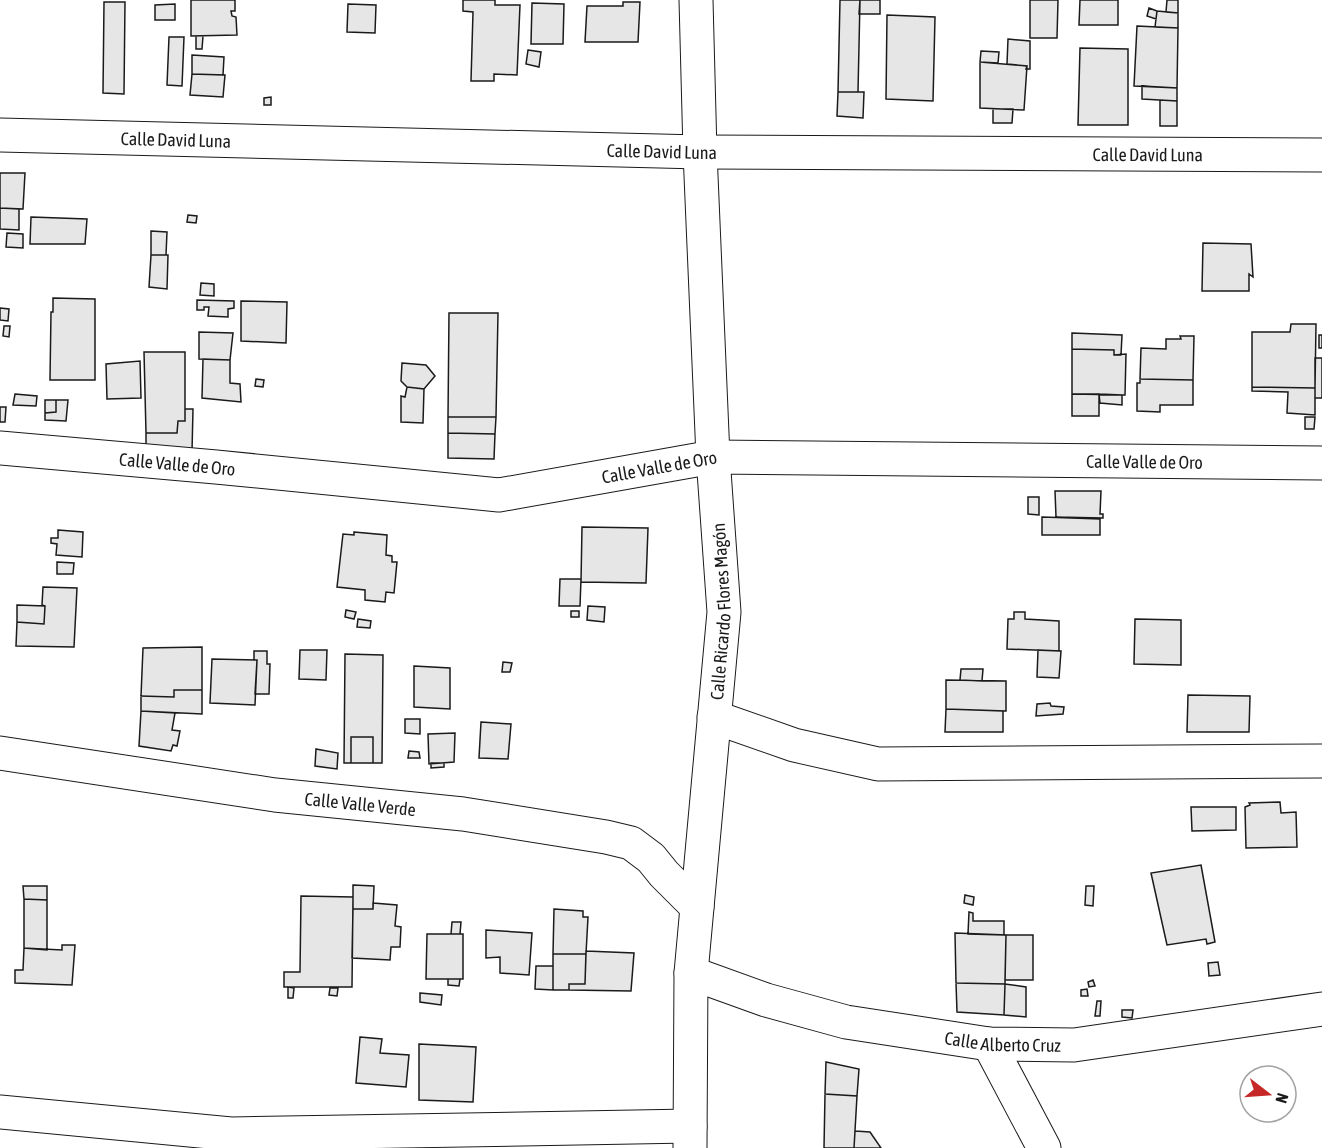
<svg xmlns="http://www.w3.org/2000/svg" width="1322" height="1148" font-family="'Asap Condensed',sans-serif">
<rect width="100%" height="100%" fill="#fff"/>
<path fill="#e6e6e6" stroke="#1a1a1a" stroke-width="1.5" d="M 191,0 L 235,0 L 235,11 L 231,11 L 232,16 L 236,17 L 237,35 L 191,36 Z
M 463,0 L 495,0 L 495,5 L 520,5 L 517,75 L 494,74 L 494,81 L 471,81 L 473,12 L 463,11 Z
M 840,0 L 860,0 L 858,92 L 838,92 Z
M 860,0 L 880,0 L 880,14 L 859,14 Z
M 1030,0 L 1058,0 L 1057,38 L 1030,38 Z
M 1080,0 L 1118,0 L 1118,25 L 1079,25 Z
M 1167,0 L 1178,0 L 1178,13 L 1166,12 Z
M 104,2 L 125,2 L 124,94 L 103,93 Z
M 623,2 L 640,2 L 638,42 L 585,42 L 587,6 L 623,6 Z
M 532,3 L 564,4 L 563,44 L 531,44 Z
M 175,4 L 175,20 L 155,20 L 155,5 Z
M 348,4 L 376,5 L 375,33 L 347,32 Z
M 1149,8 L 1157,11 L 1156,19 L 1147,16 Z
M 1157,11 L 1178,13 L 1178,28 L 1155,27 Z
M 887,15 L 935,17 L 933,101 L 886,99 Z
M 1137,26 L 1178,28 L 1177,88 L 1134,86 Z
M 196,36 L 203,36 L 202,49 L 196,49 Z
M 169,37 L 184,37 L 182,86 L 167,85 Z
M 1008,39 L 1030,41 L 1030,69 L 1026,69 L 1027,66 L 1007,64 Z
M 1080,48 L 1128,49 L 1128,125 L 1078,125 Z
M 528,50 L 541,52 L 539,67 L 526,64 Z
M 981,51 L 999,52 L 998,63 L 980,62 Z
M 192,55 L 224,57 L 223,75 L 192,74 Z
M 980,62 L 1027,66 L 1024,110 L 980,108 Z
M 192,74 L 225,75 L 223,97 L 190,95 Z
M 1142,86 L 1177,88 L 1177,101 L 1142,99 Z
M 838,92 L 864,92 L 863,118 L 837,116 Z
M 271,97 L 271,105 L 264,105 L 264,98 Z
M 1160,100 L 1177,101 L 1177,126 L 1160,126 Z
M 993,109 L 1013,109 L 1012,123 L 993,123 Z
M 0,173 L 25,173 L 23,209 L 0,208 Z
M 0,208 L 19,209 L 19,230 L 0,229 Z
M 188,215 L 197,216 L 196,223 L 187,222 Z
M 31,217 L 87,219 L 85,244 L 30,244 Z
M 151,231 L 167,232 L 166,255 L 151,255 Z
M 7,233 L 23,234 L 23,248 L 6,247 Z
M 1203,243 L 1251,244 L 1253,277 L 1249,274 L 1249,291 L 1202,291 Z
M 151,255 L 168,255 L 167,289 L 149,287 Z
M 201,283 L 214,284 L 214,296 L 200,295 Z
M 53,298 L 95,299 L 95,380 L 50,380 L 51,312 L 53,312 Z
M 197,300 L 234,301 L 234,308 L 228,309 L 228,317 L 208,316 L 209,307 L 204,307 L 204,310 L 197,310 Z
M 241,301 L 287,302 L 286,343 L 241,341 Z
M 0,308 L 9,309 L 8,321 L 0,320 Z
M 449,313 L 498,313 L 496,417 L 448,417 Z
M 1291,324 L 1316,324 L 1315,388 L 1252,387 L 1252,332 L 1290,332 Z
M 4,326 L 10,326 L 9,337 L 3,336 Z
M 199,332 L 233,333 L 230,360 L 199,359 Z
M 1072,333 L 1122,335 L 1121,355 L 1114,355 L 1114,350 L 1072,349 Z
M 1319,335 L 1322,335 L 1322,348 L 1319,348 Z
M 1180,336 L 1194,336 L 1193,380 L 1140,379 L 1141,348 L 1166,349 L 1166,339 L 1181,339 Z
M 1072,349 L 1114,350 L 1114,355 L 1126,354 L 1125,395 L 1072,394 Z
M 144,352 L 185,352 L 185,421 L 178,421 L 177,433 L 146,433 Z
M 1315,358 L 1322,358 L 1322,398 L 1315,398 Z
M 203,359 L 230,360 L 230,383 L 240,384 L 241,402 L 202,398 Z
M 140,361 L 141,398 L 107,399 L 106,364 Z
M 402,363 L 426,365 L 435,376 L 424,389 L 407,387 L 401,381 Z
M 256,379 L 264,380 L 263,387 L 255,386 Z
M 1140,379 L 1193,380 L 1193,405 L 1160,405 L 1160,412 L 1137,411 L 1137,383 L 1140,383 Z
M 407,387 L 424,389 L 423,423 L 401,422 L 401,396 L 405,397 Z
M 1252,387 L 1315,388 L 1315,415 L 1287,413 L 1288,392 L 1252,391 Z
M 15,394 L 37,396 L 36,406 L 13,405 Z
M 1072,394 L 1099,394 L 1099,416 L 1072,416 Z
M 1099,394 L 1122,395 L 1122,405 L 1100,403 Z
M 45,400 L 56,400 L 56,412 L 45,413 Z
M 56,400 L 68,400 L 66,421 L 45,420 L 45,413 L 56,412 Z
M 0,407 L 6,407 L 5,422 L 0,422 Z
M 185,409 L 193,409 L 192,452 L 146,451 L 146,433 L 177,433 L 178,421 L 185,421 Z
M 448,417 L 496,417 L 495,434 L 448,433 Z
M 1305,417 L 1315,417 L 1314,429 L 1305,429 Z
M 448,433 L 495,434 L 494,459 L 448,458 Z
M 1055,491 L 1101,491 L 1100,514 L 1103,514 L 1103,518 L 1056,517 Z
M 1028,497 L 1039,497 L 1039,515 L 1028,514 Z
M 1042,517 L 1100,519 L 1100,535 L 1042,535 Z
M 582,527 L 648,528 L 646,583 L 581,582 Z
M 58,530 L 83,532 L 82,557 L 56,555 L 57,544 L 51,543 L 51,538 L 58,538 Z
M 354,532 L 387,535 L 386,555 L 392,556 L 392,562 L 397,562 L 394,593 L 386,592 L 385,602 L 365,600 L 365,590 L 337,587 L 343,534 L 354,535 Z
M 57,562 L 74,563 L 73,574 L 57,574 Z
M 560,579 L 581,579 L 580,606 L 559,606 Z
M 43,587 L 77,588 L 74,647 L 16,646 L 17,622 L 44,624 L 45,606 L 42,605 Z
M 17,605 L 45,606 L 44,624 L 17,622 Z
M 588,606 L 605,607 L 604,622 L 587,620 Z
M 346,610 L 356,612 L 354,619 L 345,617 Z
M 571,611 L 579,611 L 579,617 L 571,617 Z
M 1014,612 L 1025,612 L 1025,619 L 1059,621 L 1059,651 L 1007,649 L 1008,619 L 1014,619 Z
M 358,619 L 371,621 L 370,628 L 357,627 Z
M 1135,619 L 1181,620 L 1181,665 L 1134,664 Z
M 202,647 L 202,690 L 174,690 L 174,697 L 141,696 L 143,648 Z
M 300,650 L 327,650 L 326,680 L 299,679 Z
M 1038,650 L 1061,651 L 1059,678 L 1037,677 Z
M 254,651 L 267,651 L 267,664 L 270,664 L 269,694 L 255,694 L 257,660 L 254,660 Z
M 345,654 L 383,655 L 382,763 L 373,763 L 373,737 L 351,737 L 351,763 L 344,763 Z
M 212,659 L 257,660 L 255,705 L 210,703 Z
M 503,662 L 512,663 L 510,672 L 502,672 Z
M 414,666 L 450,668 L 450,709 L 414,707 Z
M 961,669 L 983,669 L 982,681 L 960,680 Z
M 946,680 L 1006,681 L 1006,711 L 946,709 Z
M 174,690 L 202,690 L 202,714 L 141,711 L 141,696 L 174,697 Z
M 1188,695 L 1250,696 L 1249,732 L 1187,732 Z
M 1050,703 L 1051,706 L 1064,707 L 1063,714 L 1036,716 L 1037,704 Z
M 946,709 L 1003,711 L 1003,732 L 945,732 Z
M 141,711 L 175,713 L 172,730 L 180,731 L 177,746 L 173,745 L 171,751 L 139,746 Z
M 405,719 L 420,719 L 420,734 L 405,733 Z
M 481,722 L 511,724 L 508,759 L 479,758 Z
M 455,733 L 454,762 L 429,764 L 428,734 Z
M 351,737 L 373,737 L 373,763 L 351,763 Z
M 316,749 L 338,753 L 337,769 L 315,766 Z
M 409,751 L 419,752 L 420,758 L 408,758 Z
M 431,763 L 444,763 L 444,767 L 431,768 Z
M 1280,802 L 1281,813 L 1296,812 L 1297,847 L 1246,848 L 1245,807 L 1250,805 L 1249,803 Z
M 1191,807 L 1236,807 L 1236,830 L 1192,831 Z
M 1201,865 L 1215,942 L 1207,944 L 1206,939 L 1167,945 L 1151,873 Z
M 353,885 L 374,886 L 373,909 L 353,909 Z
M 23,886 L 47,886 L 47,900 L 24,899 Z
M 1086,886 L 1094,886 L 1093,906 L 1085,905 Z
M 965,895 L 974,897 L 973,905 L 964,903 Z
M 301,896 L 353,897 L 352,987 L 284,987 L 284,972 L 300,972 Z
M 24,899 L 47,900 L 47,950 L 24,948 Z
M 373,903 L 397,905 L 395,926 L 401,927 L 400,947 L 391,947 L 390,960 L 352,958 L 353,909 L 373,909 Z
M 554,909 L 583,911 L 583,917 L 588,917 L 586,954 L 553,954 Z
M 969,912 L 973,913 L 973,921 L 1004,921 L 1004,935 L 968,934 Z
M 452,922 L 461,922 L 460,934 L 451,934 Z
M 486,930 L 532,933 L 529,975 L 500,973 L 500,957 L 486,958 Z
M 955,933 L 1006,935 L 1005,984 L 956,983 Z
M 427,934 L 463,934 L 463,979 L 426,979 Z
M 1006,935 L 1033,935 L 1033,980 L 1005,980 Z
M 62,945 L 75,945 L 72,985 L 15,983 L 15,970 L 23,970 L 24,948 L 62,950 Z
M 586,951 L 634,953 L 631,991 L 569,990 L 569,984 L 585,984 Z
M 553,954 L 586,954 L 585,984 L 569,984 L 569,990 L 553,990 Z
M 1218,962 L 1220,975 L 1209,976 L 1208,963 Z
M 536,966 L 553,966 L 553,990 L 535,989 Z
M 448,979 L 460,979 L 459,986 L 448,985 Z
M 1093,980 L 1095,986 L 1089,987 L 1088,982 Z
M 956,983 L 1005,984 L 1004,1015 L 957,1012 Z
M 1005,984 L 1026,987 L 1026,1017 L 1004,1015 Z
M 288,987 L 294,988 L 293,998 L 288,998 Z
M 330,988 L 338,988 L 337,996 L 329,995 Z
M 1087,989 L 1088,996 L 1081,996 L 1081,990 Z
M 420,993 L 442,995 L 441,1005 L 420,1002 Z
M 1097,1001 L 1101,1001 L 1100,1016 L 1095,1016 Z
M 1122,1010 L 1133,1010 L 1132,1018 L 1122,1017 Z
M 360,1037 L 382,1039 L 380,1053 L 409,1055 L 406,1087 L 356,1083 Z
M 419,1044 L 476,1047 L 473,1102 L 419,1100 Z
M 826,1062 L 859,1069 L 857,1096 L 825,1094 Z
M 825,1094 L 857,1096 L 854,1148 L 824,1148 Z
M 855,1131 L 870,1132 L 881,1148 L 854,1148 Z"/>
<g fill="none" stroke-linecap="round" stroke-linejoin="round">
<g stroke="#1a1a1a" stroke-width="35">
<g id="minor">
<path id="s1" d="M 0,135 L 700,152 L 1322,155"/>
<path id="s2" d="M 0,448 L 216,467 L 499,495 L 713,457 L 1322,463"/>
<path d="M 714,717 L 794,745 L 878,764 L 1322,761"/>
<path id="s3" d="M 0,753 L 275,795 L 463,814 L 606,837 L 631,843 L 651,858 L 664,874 L 697,907"/>
<path id="s4" d="M 691,973 L 766,1000 L 846,1022 L 989,1044 L 1074,1045 L 1322,1009"/>
<path d="M 989,1044 L 1044,1148"/>
<path d="M 0,1112 L 231,1134 L 690,1126"/>
<path id="s5" d="M 690,1148 L 691,973 L 724,612 L 713,457 L 700,152 L 696,0"/>
</g>
</g>
<use href="#minor" stroke="#fff" stroke-width="33"/>
</g>
<g text-anchor="middle" dominant-baseline="central" stroke-width="4.5" stroke-linejoin="round" paint-order="stroke">
<g font-size="18" fill="#1a1a1a" stroke="#fff">
<text stroke="none"><textPath href="#s1" startOffset="176">Calle David Luna</textPath></text>
<text stroke="none"><textPath href="#s1" startOffset="662">Calle David Luna</textPath></text>
<text stroke="none"><textPath href="#s1" startOffset="1148">Calle David Luna</textPath></text>
<text stroke="none"><textPath href="#s2" startOffset="1150">Calle Valle de Oro</textPath></text>
<text stroke="none"><textPath href="#s2" startOffset="178">Calle Valle de Oro</textPath></text>
<text stroke="none"><textPath href="#s2" startOffset="664">Calle Valle de Oro</textPath></text>
<text stroke="none"><textPath href="#s5" startOffset="538">Calle Ricardo Flores Magón</textPath></text>
<text stroke="none"><textPath href="#s3" startOffset="364">Calle Valle Verde</textPath></text>
<text stroke="none"><textPath href="#s4" startOffset="321">Calle Alberto Cruz</textPath></text>
</g>
</g>
<g transform="translate(1268 1094) rotate(107)"><circle r="28" fill="#ffffff" stroke="#a3a3a3" stroke-width="1.5"/>
<path d="M0-4.5L10 22L0 15L-10 22Z" fill="#c62828"/>
<text y="-9" font-size="16" font-weight="bold" text-anchor="middle" fill="#1a1a1a">N</text>
</g>
</svg>
